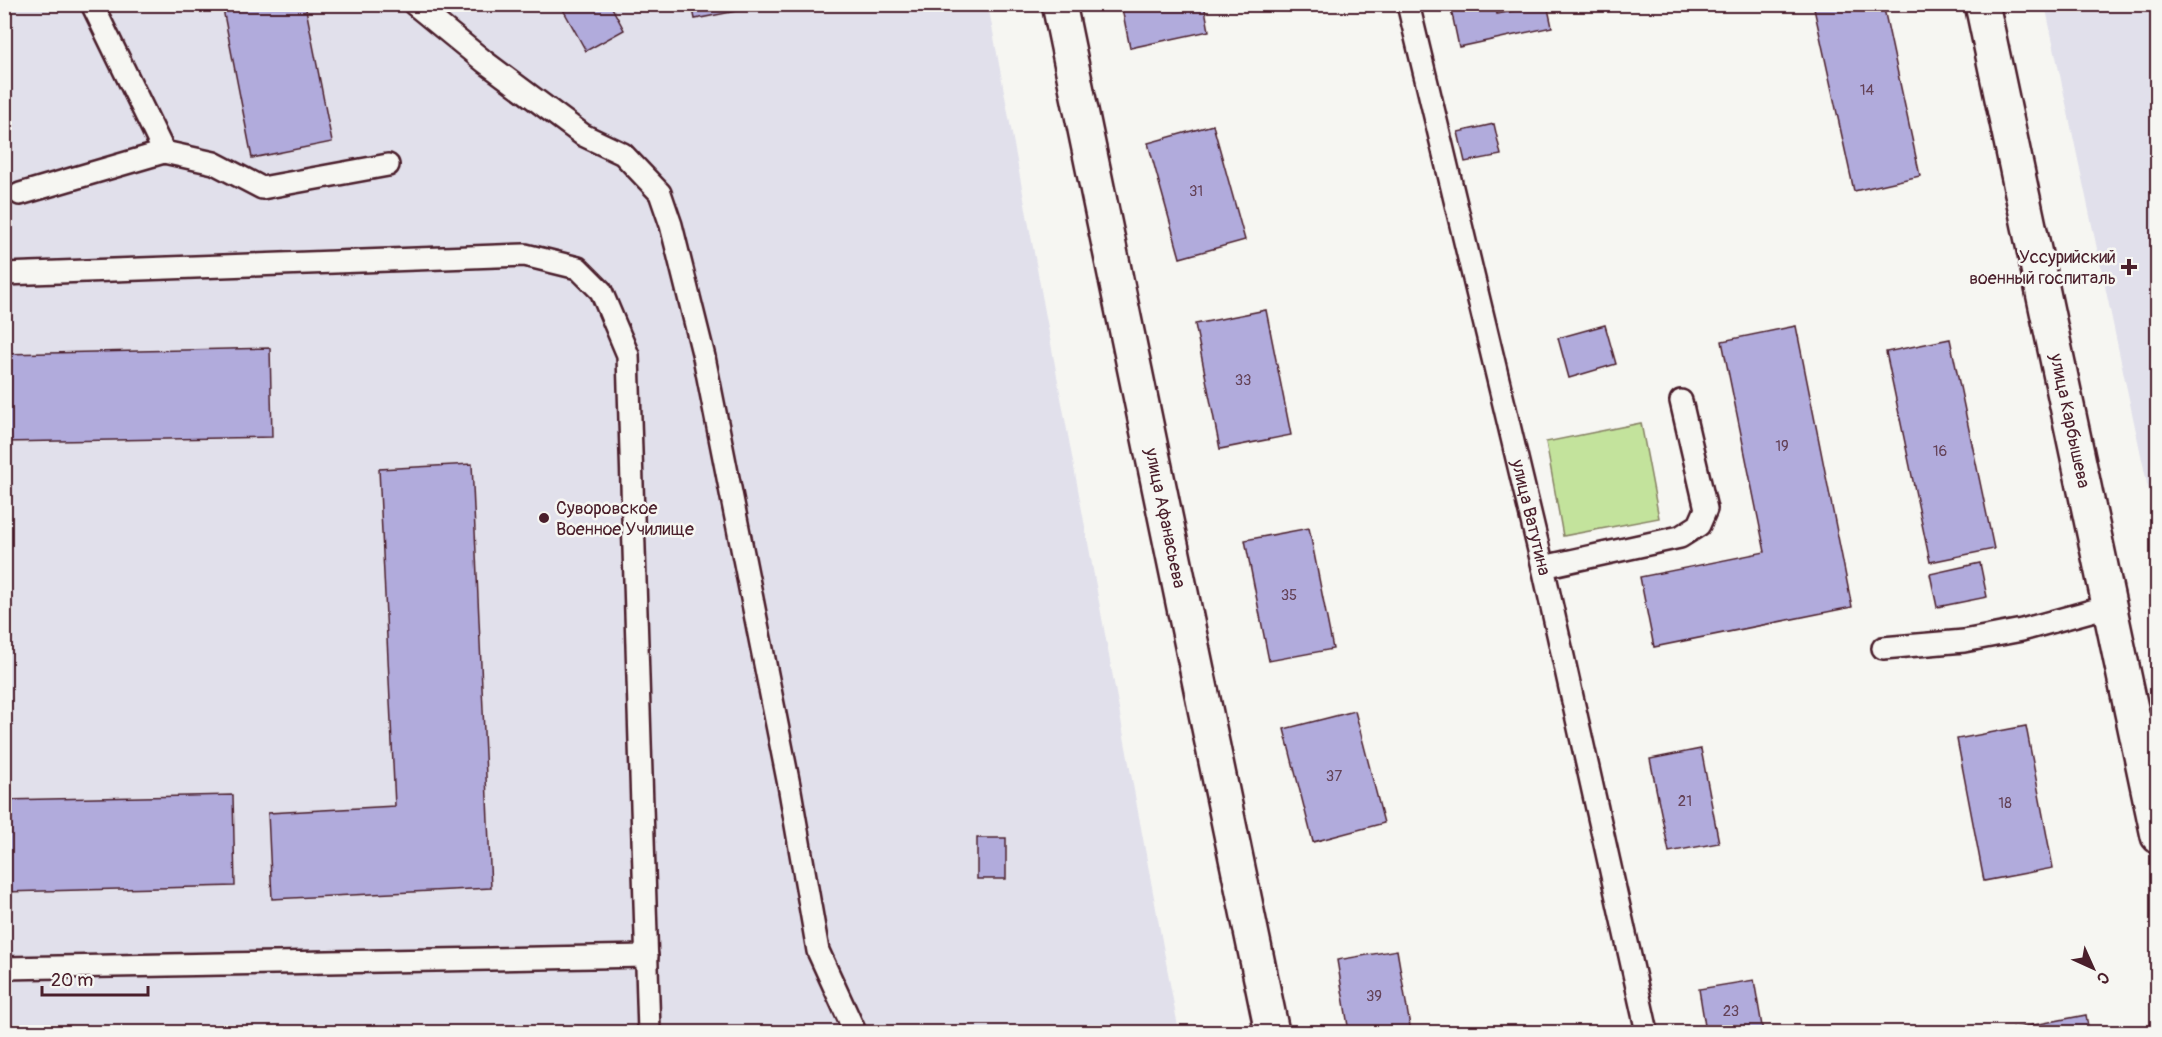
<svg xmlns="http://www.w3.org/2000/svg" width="2162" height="1037" font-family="Pangolin,sans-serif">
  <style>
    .built { fill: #e1e0eb }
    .green { fill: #c3e39c; stroke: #868164; stroke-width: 1.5 }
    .building { fill: #b1abdc; stroke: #4a1f2b; stroke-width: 1.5 }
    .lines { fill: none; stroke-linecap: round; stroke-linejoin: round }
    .service-casing { stroke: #4a1f2b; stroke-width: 26 }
    .minor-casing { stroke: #4a1f2b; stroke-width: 38 }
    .tertiary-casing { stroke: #4a1f2b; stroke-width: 38 }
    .service { stroke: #f6f6f2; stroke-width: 21 }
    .minor { stroke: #f6f6f2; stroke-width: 33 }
    .tertiary { stroke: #f6f6f2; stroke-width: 33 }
    .poi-dot { fill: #4a1f2b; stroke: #f6f6f2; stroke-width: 2 }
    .labels { text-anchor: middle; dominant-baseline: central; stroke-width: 5; stroke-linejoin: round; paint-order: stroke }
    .number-label { font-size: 15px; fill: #644257 }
    .poi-label { font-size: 18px; fill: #4a1f2b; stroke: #f6f6f2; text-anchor: end }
    .street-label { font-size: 18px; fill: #4a1f2b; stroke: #f6f6f2 }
  </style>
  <rect width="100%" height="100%" fill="#f6f6f2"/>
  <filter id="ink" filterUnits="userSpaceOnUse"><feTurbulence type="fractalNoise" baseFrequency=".0167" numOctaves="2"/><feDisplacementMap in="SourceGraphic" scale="12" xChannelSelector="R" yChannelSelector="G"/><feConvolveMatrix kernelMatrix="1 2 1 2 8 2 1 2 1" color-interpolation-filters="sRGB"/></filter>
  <g filter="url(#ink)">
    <path class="built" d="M5 5H988L1179 1032H5Z
      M2045 5H2157V530Z"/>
    <path class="green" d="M1641 423 1659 518 1563 536 1546 442Z"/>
    <path class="building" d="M222 4H305L332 142 252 158Z
      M560 4H610L624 30 586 51Z
      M692 4H741L742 10 695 19Z
      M1121 4H1204L1209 31 1130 48Z
      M1450 4H1495L1497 14 1547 4 1552 27 1459 47Z
      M1813 4H1883L1920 176 1854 191Z
      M1494 124 1501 155 1465 162 1458 132Z
      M1213 125 1245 240 1180 258 1148 143Z
      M1266 310 1291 435 1220 449 1195 324Z
      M1605 325 1616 364 1569 378 1558 338Z
      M1796 326 1852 607 1654 647 1640 577 1765 552 1722 341Z
      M1950 339 1994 549 1930 562 1886 352Z
      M270 348 272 437 4 442V354Z
      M472 464 491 888 272 899 268 813 395 806 379 469Z
      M1309 528 1333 649 1269 661 1245 540Z
      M1980 563 1987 597 1937 607 1930 574Z
      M1355 711 1384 823 1313 842 1284 729Z
      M2026 726 2053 868 1984 881 1957 739Z
      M1701 749 1719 843 1669 852 1650 759Z
      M233 795 235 886 4 892V800Z
      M977 838H1006V879H977Z
      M1397 950 1411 1032H1349L1337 960Z
      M1754 980 1763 1032H1706L1699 989Z
      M2086 1015 2089 1032H2014L2013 1029Z"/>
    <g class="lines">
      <g class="service-casing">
        <g id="service">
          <path d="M414 4 485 62 583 135 623 154 660 193 671 225 704 357 789 785 818 951 855 1032"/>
          <path id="s1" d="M1408 4 1543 567 1647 1032"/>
          <path d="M164 152 214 163 262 188 388 165"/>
          <path d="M20 194 164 152 92 4"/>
          <path d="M4 274 525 255 578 268 601 291 628 355 649 1032"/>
          <path d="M1543 567 1680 537 1699 525 1706 509 1681 401"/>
          <path d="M1883 648 1964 641 2022 630 2109 606"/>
          <path d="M4 968 647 956"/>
        </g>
      </g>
      <g class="minor-casing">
        <g id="minor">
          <path id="s2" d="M1059 4 1272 1032"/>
        </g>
      </g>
      <g class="tertiary-casing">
        <g id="tertiary">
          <path id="s3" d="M1982 4 2158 836"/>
        </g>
      </g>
      <use href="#service" class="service"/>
      <use href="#minor" class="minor"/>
      <use href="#tertiary" class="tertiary"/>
    </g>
  </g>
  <g class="poi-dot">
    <path d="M2126 258h6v6h6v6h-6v6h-6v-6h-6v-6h6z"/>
    <circle cx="544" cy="518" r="6"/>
  </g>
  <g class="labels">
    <g class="number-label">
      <text x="1867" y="90">14</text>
      <text x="1196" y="191">31</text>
      <text x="1243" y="380">33</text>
      <text x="1782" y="446">19</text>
      <text x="1940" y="451">16</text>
      <text x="1289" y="595">35</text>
      <text x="1334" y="776">37</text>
      <text x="1685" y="801">21</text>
      <text x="2005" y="803">18</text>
      <text x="1374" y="996">39</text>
      <text x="1731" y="1011">23</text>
    </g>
    <g class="poi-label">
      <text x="2116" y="257">Уссурийский<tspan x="2116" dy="21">военный госпиталь</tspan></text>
      <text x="556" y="508" text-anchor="start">Суворовское<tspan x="556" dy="21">Военное Училище</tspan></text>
    </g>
    <g class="street-label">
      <text stroke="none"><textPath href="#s3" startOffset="426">улица Карбышева</textPath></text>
      <text stroke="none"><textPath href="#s1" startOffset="528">улица Ватутина</textPath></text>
      <text stroke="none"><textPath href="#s2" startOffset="525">улица Афанасьева</textPath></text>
    </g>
  </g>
  <rect width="2162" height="1037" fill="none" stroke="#f6f6f2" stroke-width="24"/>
  <rect x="12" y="12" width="2138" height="1013" fill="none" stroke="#4a1f2b" stroke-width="2" filter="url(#ink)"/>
  <g transform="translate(2093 968) rotate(135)" stroke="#f6f6f2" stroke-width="4.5" paint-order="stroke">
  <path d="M0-4.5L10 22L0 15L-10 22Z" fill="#4a1f2b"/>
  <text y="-9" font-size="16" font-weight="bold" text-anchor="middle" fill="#4a1f2b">С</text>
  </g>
  <path d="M42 986v9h106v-9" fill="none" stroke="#4a1f2b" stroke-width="3"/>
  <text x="51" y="986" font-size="18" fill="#4a1f2b" stroke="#f6f6f2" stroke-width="4.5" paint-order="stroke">20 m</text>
</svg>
